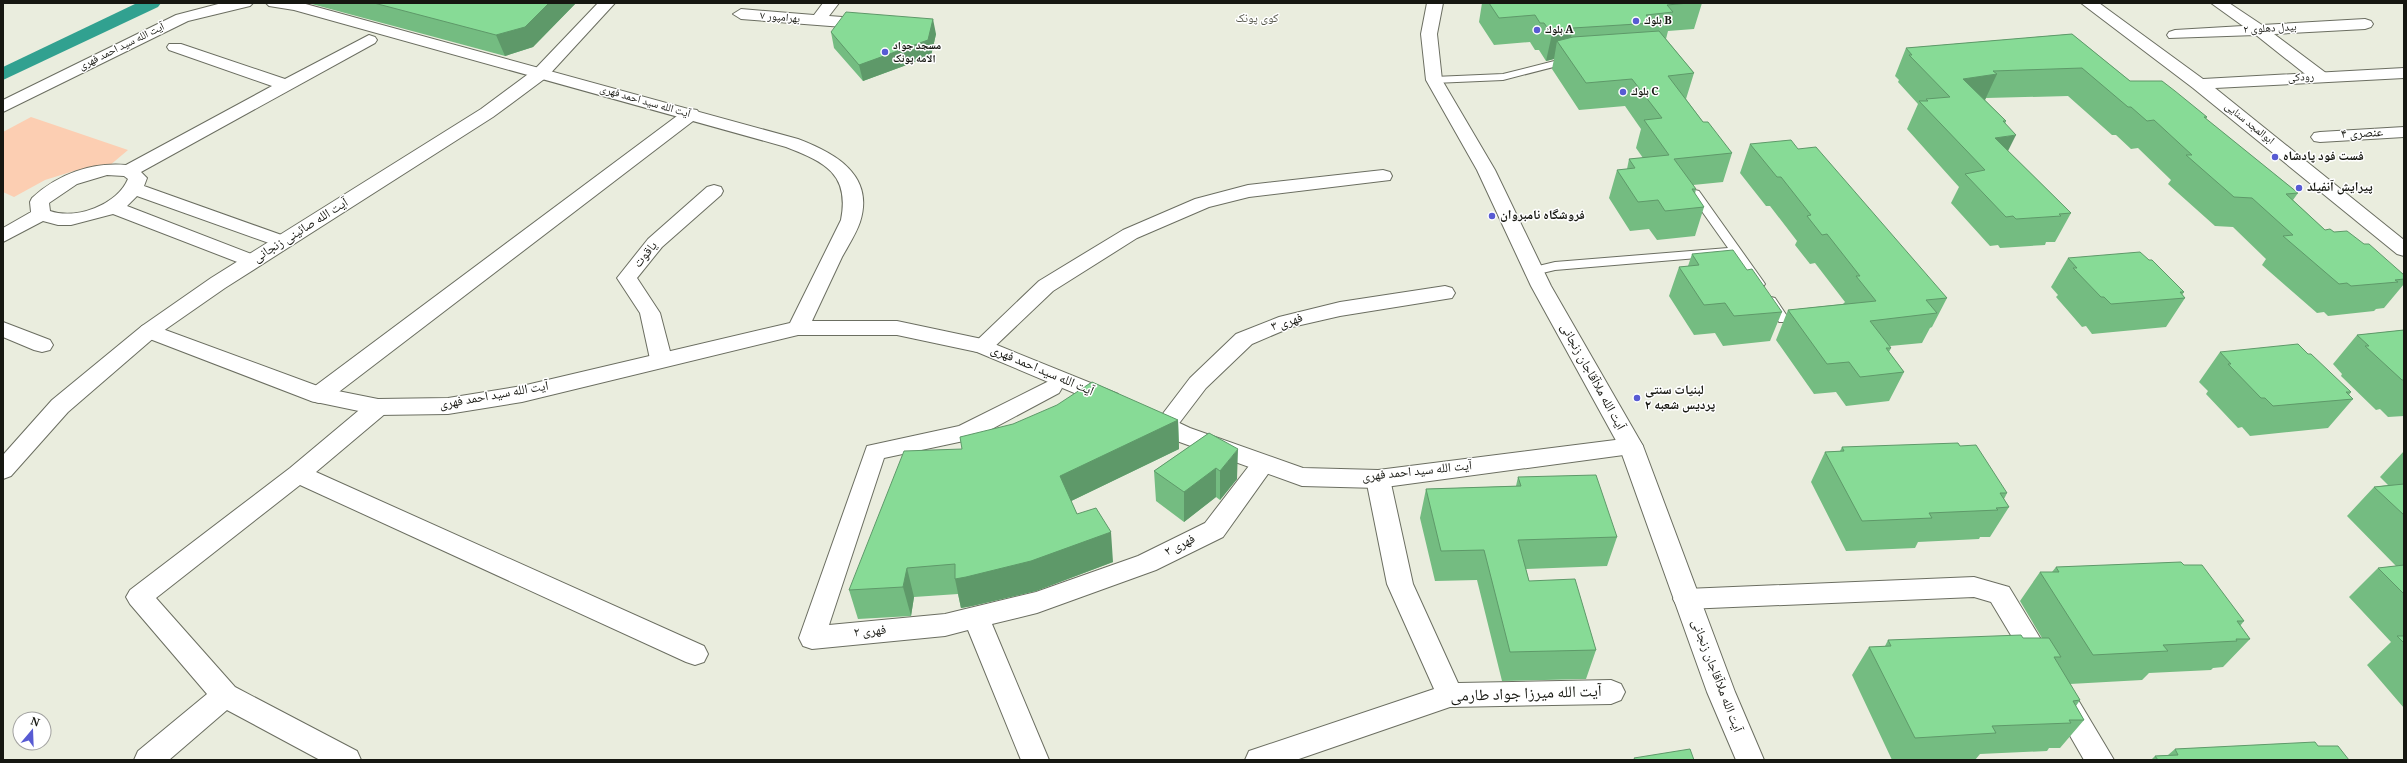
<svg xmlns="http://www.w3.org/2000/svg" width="2407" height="763" font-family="Georgia,'Noto Naskh Arabic',serif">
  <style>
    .green { fill: #fcceb2 }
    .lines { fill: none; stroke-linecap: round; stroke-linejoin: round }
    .canal { fill: #31a190; fill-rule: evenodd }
    .service-casing { stroke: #6b6e61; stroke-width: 2 }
    .minor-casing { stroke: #6b6e61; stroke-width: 2 }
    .tertiary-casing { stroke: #6b6e61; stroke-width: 2 }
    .secondary-casing { stroke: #6b6e61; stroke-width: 2 }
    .service { fill: #fff; fill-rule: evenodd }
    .minor { fill: #fff; fill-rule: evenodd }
    .tertiary { fill: #fff; fill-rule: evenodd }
    .secondary { fill: #fff; fill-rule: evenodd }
    .wall { fill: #74bc81 }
    .shaded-wall { fill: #5e9969 }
    .building { fill: #87db96; stroke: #5e9969 }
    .poi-dot { fill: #585bd3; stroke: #fff; stroke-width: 1.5 }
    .labels { text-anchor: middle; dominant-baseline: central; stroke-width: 3; stroke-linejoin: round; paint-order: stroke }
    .far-street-label { font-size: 11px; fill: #161711; stroke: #fff }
    .far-poi-label { font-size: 11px; font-weight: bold; fill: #161711; stroke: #fff; text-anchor: start }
    .far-neighbourhood-label { font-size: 12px; fill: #535549; stroke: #fff }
    .street-label { font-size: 13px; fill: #161711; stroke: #fff }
    .poi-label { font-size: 13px; font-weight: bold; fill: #161711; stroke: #fff; text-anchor: start }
    .near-street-label { font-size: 16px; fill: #161711; stroke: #fff }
  </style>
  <rect width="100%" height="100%" fill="#eaedde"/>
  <path class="green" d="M31 117 128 150 109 166 77 170 45 180 14 197 3 192V132Z"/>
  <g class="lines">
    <path class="canal" d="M137 3H161L158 7 3 80V67Z"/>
    <g class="service-casing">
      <path id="service" d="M1570 57 1575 60 1573 62 1503 80 1434 83 1429 80 1434 77 1503 74Z
        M1695 190 1699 191 1763 281 1765 284 1763 287H1755L1733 255 1555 270 1534 275 1528 271 1530 268 1555 262 1728 248 1689 193Z
        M1771 297 1775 298 1789 319 1787 322H1779L1765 301 1767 298Z"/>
    </g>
    <g class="minor-casing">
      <path id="minor" d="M823 3H839L829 16 869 19 875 21 877 24 875 27 869 29 741 19 733 14 741 9 814 15Z
        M2211 3H2229L2262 25 2365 19 2371 21 2373 24 2371 27 2365 29 2274 34 2326 73 2328 77 2326 81H2314L2256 35 2169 38 2167 35 2169 32 2175 30 2243 26Z
        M369 35 375 37 377 40 375 43 141 172 147 178 144 186 290 238 293 242 290 246 283 248 137 196 127 206 259 257 262 261 259 265 252 267 245 265 113 214 71 225H58L43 221 3 242V228L31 212 30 202 32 198C58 174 91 162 126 165L272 86 169 50 167 47 169 44H181L285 79ZM107 175 124 176 128 179C117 205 76 220 50 211L49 203 77 184Z
        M691 109 697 110 700 114 697 118 327 401 319 403 311 401 308 395 311 389 685 110Z
        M2404 127V137L2320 142 2314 141 2311 137 2314 133 2320 132Z
        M1383 170 1390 172 1392 176 1390 180 1249 197 1209 207 1137 238 1053 291 990 351 982 353 974 351 971 346 1039 281 1123 230 1195 199 1248 185Z
        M714 185 721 187 723 191 721 195 662 247 637 278 660 313 672 359 669 364 661 366 653 364 650 359 640 313 617 278 648 239 707 187Z
        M1445 286 1452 288 1455 293 1452 298 1340 316 1292 327 1252 344 1206 388 1174 430 1166 432 1158 430 1155 424 1190 378 1236 334 1279 317 1340 302Z
        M3 322 50 340 53 345 50 350 42 352 34 350 3 337Z
        M1051 380 1059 383 1062 388 1059 393 973 439 884 458 829 625 945 614 1036 592 1138 556 1205 523 1255 458 1263 455 1271 458 1275 464 1223 537 1156 570 1037 613 992 624 1049 760H1021L968 630 945 636 812 649 803 646 799 638 867 446 959 426Z
        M378 399 386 401 389 407 386 413 316 472 704 646 708 654 704 662 695 665 686 662 300 485 156 598 235 687 357 751 361 760H320L227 710 169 760H134L138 751 207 694 130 604 126 597 130 590 290 468 370 401Z
        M1378 470 1386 473 1390 479 1413 584 1458 683 1611 680 1621 684 1625 692 1621 700 1611 704 1450 707 1296 760H1245L1249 751 1434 689 1387 584 1366 479 1370 473Z
        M1974 577 2009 587 2051 656 2055 664 2051 672 2042 675 2033 672 1991 602 1974 597 1686 609 1677 606 1673 599 1677 592 1686 589Z
        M2064 689 2074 693 2114 760H2084L2050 701 2054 693Z"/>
    </g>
    <g class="tertiary-casing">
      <path id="tertiary" d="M222 3H253L250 6 188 21 3 112V100L176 15Z
        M266 3H302L798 139C835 153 875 175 860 222 856 234 848 246 842 257 832 278 822 300 812 321H897L982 339 1118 394 1121 400 1118 406 1110 408 977 352 897 335H798L522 402 448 414 378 415 311 401 142 336 138 331 142 326 149 324 323 388 378 399 448 398 522 386 790 323 841 220C850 174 825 162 786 147L294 10 269 6Z
        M1152 410 1190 428 1303 468 1378 470 1631 438 1639 440 1643 446 1639 452 1631 454 1378 488 1302 486 1174 440 1144 424 1141 418 1144 412Z"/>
    </g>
    <g class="secondary-casing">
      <path id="secondary" d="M598 3H615L547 77 493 117 225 288 156 336 68 412 11 476 3 479V455L52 400 142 326 211 278 481 109 535 69Z
        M1427 3H1443L1437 34 1442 80 1495 170 1551 286 1643 446 1735 692 1764 760H1736L1707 692 1619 446 1531 286 1477 170 1426 80 1421 34Z
        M2081 3H2099L2203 79 2404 68V78L2215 88 2404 240V256L2397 254 2193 88Z"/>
    </g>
    <use href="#service" class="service"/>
    <use href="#minor" class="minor"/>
    <use href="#tertiary" class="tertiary"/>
    <use href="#secondary" class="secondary"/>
  </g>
  <path class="wall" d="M308 3H576L533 47 505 56Z
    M1482 3H1702L1694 29 1668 31 1666 39 1694 73 1686 99 1703 122 1732 153 1723 182 1693 185 1696 189 1695 194 1704 207 1695 236 1657 240 1649 229 1630 231 1609 198 1617 170 1627 169 1629 159 1643 158 1636 148 1641 129 1625 106 1579 110 1552 69 1554 59 1546 61 1539 50H1535L1530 42 1494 45 1479 22Z
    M831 32 936 34 931 56 863 81 834 48Z
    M2072 34 2130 81 2207 117 2206 119 2298 193 2293 200 2325 230 2334 232 2404 275V284L2384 308 2376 309 2374 311 2328 316 2324 312 2317 313 2262 265 2266 259 2233 227 2215 226 2168 184 2171 180 2138 148 2131 149 2116 135H2112L2068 96 1986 98 1985 100 2006 121 2005 124 2008 151 2071 213 2055 242H2046L2045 245 2000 248 1998 245 1990 246 1951 203 1959 187 1907 129 1918 104 1898 82 1899 80 1895 76 1906 48Z
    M1750 144 1798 149 1947 298 1932 327 1930 328 1922 343 1890 346 1891 348 1889 352 1904 372 1889 401 1846 406 1836 392 1814 394 1776 340 1788 310 1843 304 1845 302 1815 263 1810 264 1795 245 1797 241 1770 206H1766L1740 173Z
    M1692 254 1747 270 1782 312 1770 341 1723 346 1715 333 1694 335 1669 296 1679 267 1688 266Z
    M2068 258 2184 292 2182 295 2185 298 2166 327 2092 334 2086 326 2082 327 2056 297 2058 295 2051 287Z
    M2404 330V416L2388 417 2380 409 2376 410 2341 376 2342 374 2333 364 2357 335Z
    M2220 352 2308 354 2351 392 2349 395 2353 399 2328 428 2250 436 2242 427 2238 428 2206 394 2208 391 2199 382Z
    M1178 420 1179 449 1071 501 1077 514 1113 562 1036 591 972 606 961 608 958 594 914 597 911 616 858 619 849 590 962 449Z
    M1209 433 1237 479 1220 500 1216 497 1184 522 1156 501 1154 471Z
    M1960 446 2007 493 2004 499 2009 507 1990 537H1980L1979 539 1918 542 1915 548 1846 551 1811 482 1825 452 1840 451 1842 447Z
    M2404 451V708L2367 665 2391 642 2349 597 2378 568 2396 566 2347 516 2374 487 2388 485 2380 477Z
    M1518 477 1617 537 1607 566 1526 569 1529 581 1596 650 1586 679 1502 681 1477 580 1435 581 1420 518 1426 489 1516 486Z
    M2184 565 2244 621 2240 626 2250 639 2223 667 2213 668 2211 670 2149 673 2142 680 2070 684 2080 700 2076 706 2084 720 2060 748H2049L2047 751 1980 754 1975 760H1892L1852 675 1869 647 1885 646 1888 640 2042 638 2020 601 2040 572H2052L2056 567Z
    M2318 746 2349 760H2151L2155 756 2168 755 2175 749Z"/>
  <path class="shaded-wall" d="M549 3H576L533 47 505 56 496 35Z
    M933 19 936 34 931 56 863 81 859 65Z
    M1573 28 1567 55 1557 41 1554 59 1546 61 1552 34Z
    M1997 74 1984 102 1963 79Z
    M2016 135 2002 163 1995 138Z
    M1178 420 1179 449 1063 505 1060 476Z
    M1238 449 1237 479 1220 500V471Z
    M1216 468V497L1184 522V492Z
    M1111 532 1113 562 1036 591 972 606 961 608 955 579Z
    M907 568 914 597 911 616 903 587Z"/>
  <path class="building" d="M374 3H549L525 27 496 35Z
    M1489 3H1689L1667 5 1673 12 1646 15 1653 23 1573 28 1552 34 1544 23H1540L1535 15 1499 18Z
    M846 12 933 19 928 40 859 65 831 32Z
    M1659 31 1694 73 1668 76 1703 122H1708L1732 153 1674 159 1696 189H1692L1704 207 1665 211 1658 200 1638 202 1617 170 1635 168 1629 159 1669 155 1644 120 1662 118 1632 79 1586 83 1557 41 1573 37Z
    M2072 34 2130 81H2162L2175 91 2207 117H2204L2298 193 2286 194 2325 230 2330 229 2334 232 2347 231 2364 244H2369L2404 275V279L2395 280 2398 282 2351 286 2347 283 2339 284 2283 236 2293 235 2252 198 2234 197 2186 155H2192L2154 120 2147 121 2131 107H2128L2082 68 1993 71 1997 74 1963 79 2006 121H2003L2016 135 1995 138 2071 213 2059 214 2061 216 2016 219 2013 216 2006 217 1965 174 1985 170 1919 101H1928L1926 99 1950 97 1909 55H1912L1906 48Z
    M1791 140 1798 149 1816 147 1947 298 1926 300 1937 313 1870 321 1891 348H1886L1904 372 1860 377 1849 362 1827 364 1788 310 1876 301 1856 276H1860L1827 234 1822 235 1807 216 1811 215 1781 177H1777L1750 144Z
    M1733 250 1747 270 1752 269 1782 312 1734 316 1725 303 1704 305 1679 267 1699 265 1692 254Z
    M2140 252 2149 260H2152L2184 292H2180L2185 298 2111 304 2104 297H2101L2073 268H2077L2068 258Z
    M2404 330V380H2402L2365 346H2369L2357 335Z
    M2298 344 2308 354H2311L2351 392H2346L2353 399 2273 406 2265 398H2261L2228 364H2231L2220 352Z
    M1092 382 1178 420 1060 476 1077 514 1096 508 1111 532 1031 561 966 577 955 579V564L907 568 903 587 849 590 904 451 962 449 960 437 1013 424 1057 405Z
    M1209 433 1238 449 1220 471 1216 468 1184 492 1154 471Z
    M1958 443 1960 446 1976 445 2007 493H2000L2009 507 1996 508 1998 510 1929 513 1932 518 1862 521 1825 452 1844 451 1842 447Z
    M1596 475 1617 537 1518 540 1529 581 1575 579 1596 650 1510 652 1484 550 1441 551 1426 489 1521 486 1518 477Z
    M2404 484V515L2374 487Z
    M2181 562 2184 565H2202L2244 621H2237L2250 639H2236L2237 641 2163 645 2168 651 2093 655 2040 572H2059L2056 567Z
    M2404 565V594L2378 568Z
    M2021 635 2023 638H2049L2061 657H2054L2080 700 2073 701 2084 720H2069L2071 723 1992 726 1996 733 1915 738 1869 647 1891 646 1888 640Z
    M2397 636H2404V643Z
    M2315 742 2318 746H2338L2349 760H2158L2155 756 2178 755 2175 749Z
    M1690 749 1694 760H1635L1634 758Z"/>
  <g class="poi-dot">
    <circle cx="1636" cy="21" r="4"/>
    <circle cx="1537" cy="30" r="4"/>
    <circle cx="885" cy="52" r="4"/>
    <circle cx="1623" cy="92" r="4"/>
    <circle cx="2275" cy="157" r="4"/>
    <circle cx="2299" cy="188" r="4"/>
    <circle cx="1492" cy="216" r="4"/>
    <circle cx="1637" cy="398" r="4"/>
  </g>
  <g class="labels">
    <g class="far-street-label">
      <text transform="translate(780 18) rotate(5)">بهرامپور ۷</text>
      <text transform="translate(2270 29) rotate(-3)">بیدل دهلوی ۲</text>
      <text transform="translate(122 47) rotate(-26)">آیت الله سید احمد فهری</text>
      <text transform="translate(2301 78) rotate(-3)">رودکی</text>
      <text transform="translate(645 102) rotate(16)">آیت الله سید احمد فهری</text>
      <text transform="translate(2249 124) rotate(39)">ابوالمجد سنایی</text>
    </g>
    <g class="far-poi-label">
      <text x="1644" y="21">بلوك B</text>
      <text x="1545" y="30">بلوك A</text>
      <text x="893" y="46">مسجد جواد<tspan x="893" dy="13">الامه پونک</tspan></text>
      <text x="1631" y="92">بلوك C</text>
    </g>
    <g class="far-neighbourhood-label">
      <text x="1257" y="19">کوی پونک</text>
    </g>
    <g class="street-label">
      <text transform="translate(2362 134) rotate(-3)">عنصری ۴</text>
      <text transform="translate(301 231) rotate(-32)">آیت الله صائینی زنجانی</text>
      <text transform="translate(646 255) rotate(-50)">یاقوت</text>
      <text transform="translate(1287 323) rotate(-18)">فهری ۳</text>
      <text transform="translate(1042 371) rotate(23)">آیت الله سید احمد فهری</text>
      <text transform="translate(1592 377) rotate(61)">آیت الله ملاآقاجان زنجانی</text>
      <text transform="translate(494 396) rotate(-10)">آیت الله سید احمد فهری</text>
      <text transform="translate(1417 472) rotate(-6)">آیت الله سید احمد فهری</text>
      <text transform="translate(1180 546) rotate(-27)">فهری ۲</text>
      <text transform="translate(870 632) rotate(-5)">فهری ۲</text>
      <text transform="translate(1716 676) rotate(69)">آیت الله ملاآقاجان زنجانی</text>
    </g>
    <g class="poi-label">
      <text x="2283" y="157">فست فود پادشاه</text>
      <text x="2307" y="188">پیرایش آنفیلد</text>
      <text x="1500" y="216">فروشگاه نامبروان</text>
      <text x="1645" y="391">لبنیات سنتی<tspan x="1645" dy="15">پردیس شعبه ۲</tspan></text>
    </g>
    <g class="near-street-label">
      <text transform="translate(1526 695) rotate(-2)">آیت الله میرزا جواد طارمی</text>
    </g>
  </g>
  <rect width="2407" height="763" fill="none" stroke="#161711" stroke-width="8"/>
  <g transform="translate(32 731) rotate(19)"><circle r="19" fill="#ffffff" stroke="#a2a2a0"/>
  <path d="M0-3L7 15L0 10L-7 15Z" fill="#585bd3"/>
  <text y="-6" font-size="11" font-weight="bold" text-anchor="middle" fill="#161711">N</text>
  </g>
</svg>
